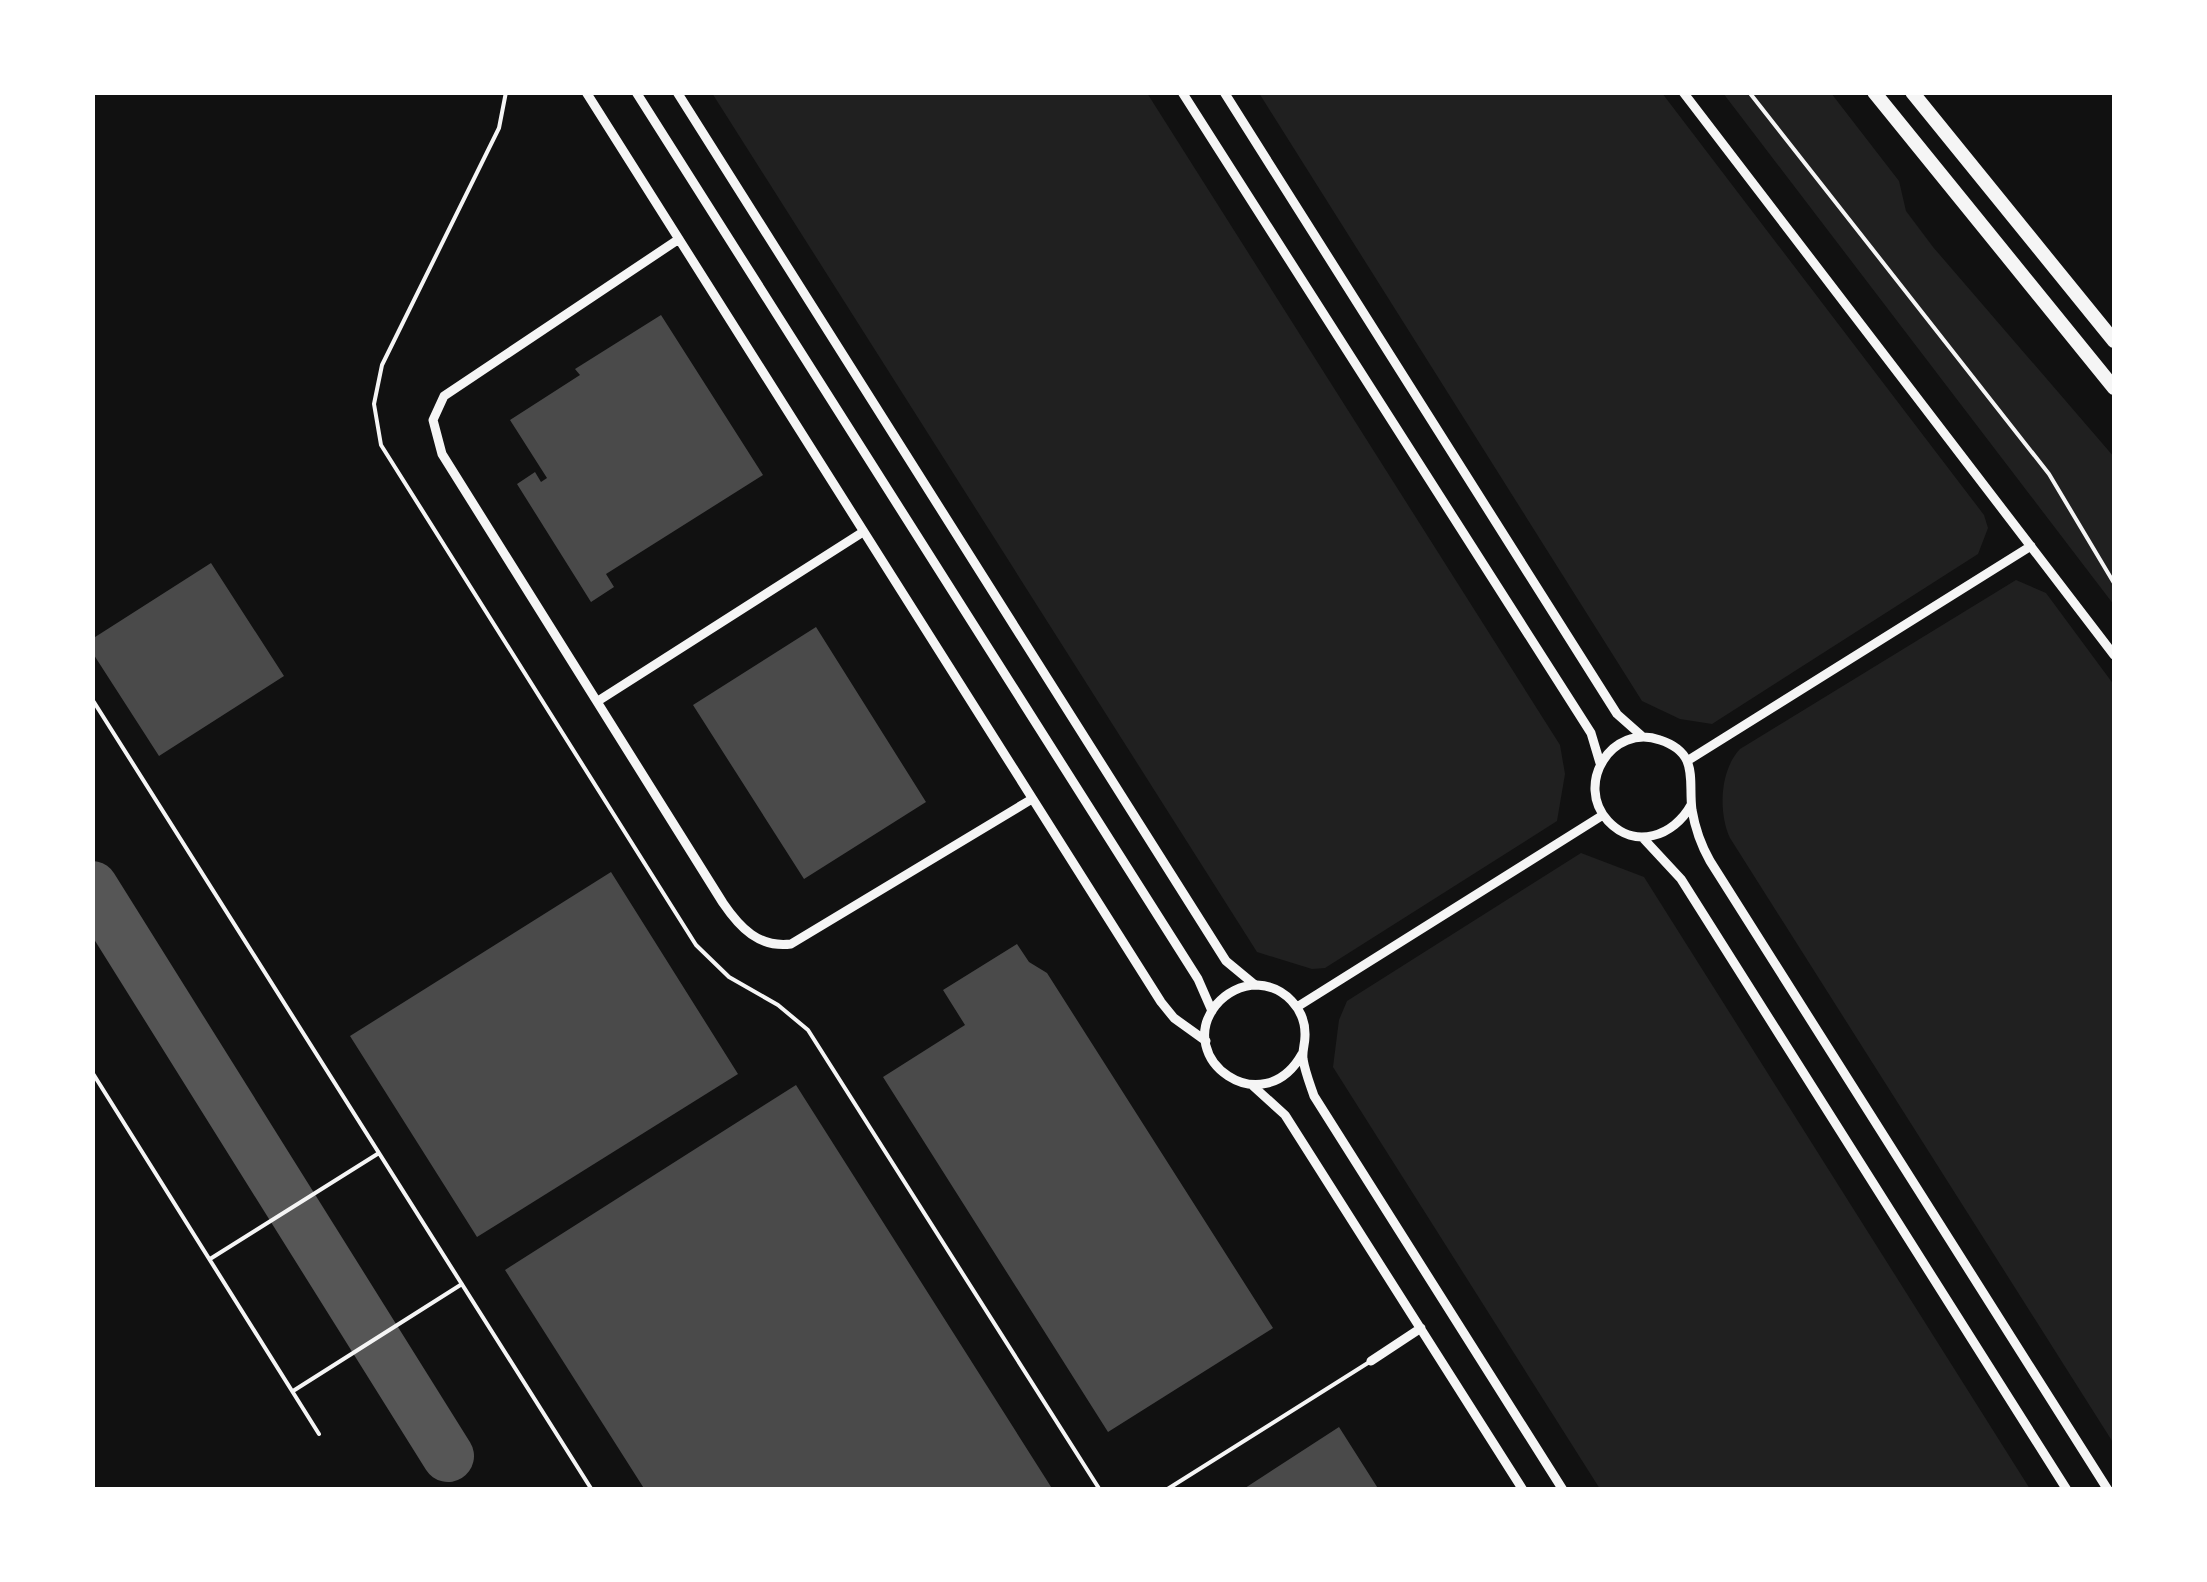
<svg xmlns="http://www.w3.org/2000/svg" width="2207" height="1582" font-family="'Golos Text',sans-serif">
  <style>
    .green { fill: #202020 }
    .lines { fill: none; stroke-linecap: round; stroke-linejoin: round }
    .taxiway { stroke: #565656; stroke-width: 52 }
    .building { fill: #4a4a4a }
    .path { stroke: #f5f5f5; stroke-width: 4 }
    .service { stroke: #f5f5f5; stroke-width: 4 }
    .minor { stroke: #f5f5f5; stroke-width: 9 }
    .primary { stroke: #f5f5f5; stroke-width: 14 }
  </style>
  <rect width="100%" height="100%" fill="#111"/>
  <path class="green" d="M712 93H1147L1560 745 1565 774 1557 821 1325 968 1312 969 1257 952Z
    M1259 93H1662L1984 515 1988 528 1978 554 1712 724 1680 719 1642 701Z
    M1723 93H1831L1899 181 1906 211 1933 247 2114 457V605Z
    M2016 580 2046 593 2114 685V1444L1730 838C1718 812 1720 770 1740 749Z
    M1581 853 1644 877 2030 1489H1600L1333 1067 1339 1020 1347 1001Z"/>
  <g class="lines">
    <path class="taxiway" d="M92 887 448 1456"/>
  </g>
  <path class="building" d="M661 315 763 475 606 574 614 587 591 602 517 484 535 472 541 482 547 478 510 420 580 375 575 369Z
    M211 563 284 676 159 756 92 652V639Z
    M816 627 926 802 804 879 693 705Z
    M611 872 738 1074 477 1237 350 1036Z
    M1017 944 1029 962 1047 973 1273 1328 1108 1432 883 1077 965 1025 943 990Z
    M796 1085 1053 1490H645L505 1270Z
    M1339 1427 1379 1490H1242Z"/>
  <g class="lines">
    <path class="path" d="M1749 92 2049 474 2114 583"/>
    <path class="service" d="M506 92 499 128 382 365 374 404 381 445 696 945 729 977 778 1005 808 1030 1100 1490
      M92 699 592 1490
      M92 1072 319 1434
      M210 1259 379 1153
      M293 1391 462 1284
      M1166 1490 1371 1361"/>
    <path class="minor" d="M586 92 1161 1002 1174 1018 1206 1041
      M636 92 1198 979 1212 1011
      M677 92 1226 961 1255 985
      M1182 92 1591 733 1600 763
      M1224 92 1617 714 1643 737
      M1683 92 2114 655
      M679 239 444 396 433 420 442 454 723 903C740 928 759 948 791 944L1032 799
      M598 701 863 532
      M1687 761 2031 546
      M1691 805C1674 836 1635 850 1608 821 1574 784 1612 723 1660 740 1700 753 1688 781 1692 810 1695 828 1701 845 1710 861L2108 1490
      M1642 837 1681 879 2067 1490
      M1297 1007 1603 815
      M1302 1054C1263 1124 1173 1059 1216 1005 1226 993 1241 985 1257 985 1284 986 1306 1009 1305 1036 1305 1044 1302 1051 1303 1059 1305 1072 1310 1084 1314 1096L1563 1490
      M1253 1086 1285 1115 1523 1490
      M1371 1361 1421 1328"/>
    <path class="primary" d="M1874 92 2114 388
      M1912 92 2114 341"/>
  </g>
  <rect width="2207" height="1582" fill="none" stroke="#ffffff" stroke-width="190"/>
</svg>
